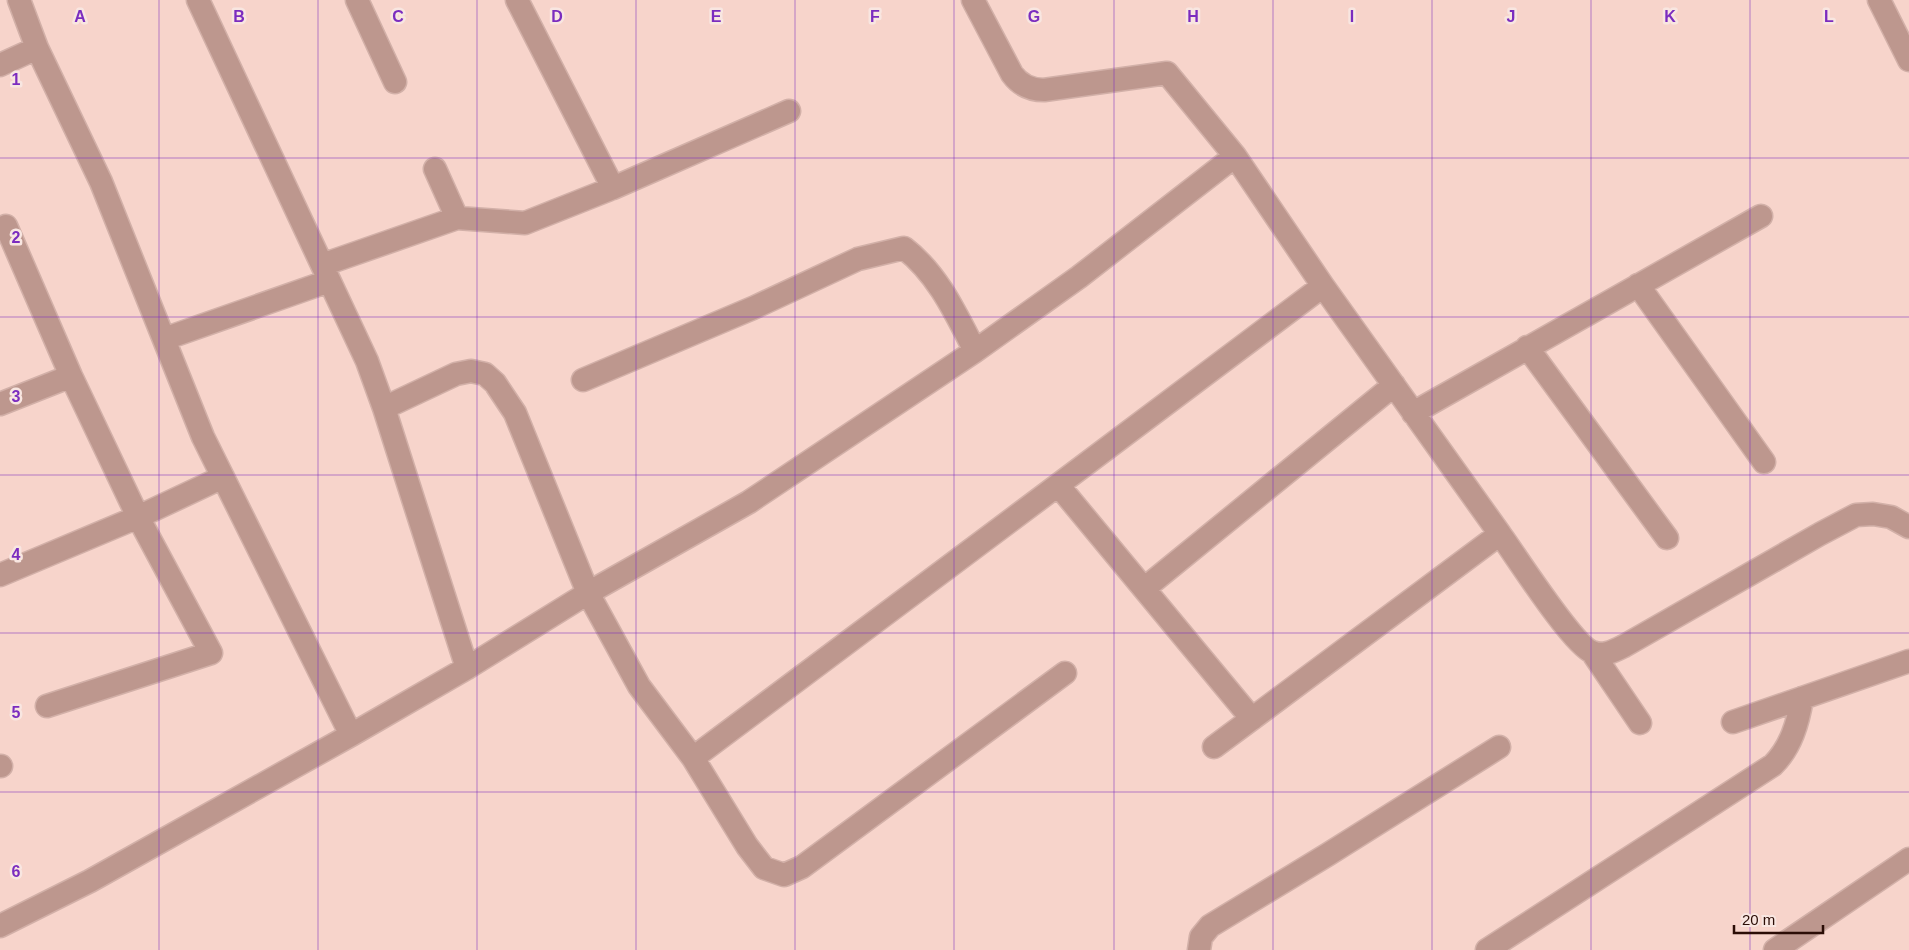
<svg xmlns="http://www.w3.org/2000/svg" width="1909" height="950" font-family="Helvetica,sans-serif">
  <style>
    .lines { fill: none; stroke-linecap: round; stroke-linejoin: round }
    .minor-casing { stroke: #d2b0a8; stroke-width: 25 }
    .minor { stroke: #bd978e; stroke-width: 22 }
    .grid { fill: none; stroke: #7b2cbf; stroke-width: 1; stroke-opacity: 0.55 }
    .grid-label { font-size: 16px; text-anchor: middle; font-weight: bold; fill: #7b2cbf; stroke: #f8e6e1; stroke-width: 5; stroke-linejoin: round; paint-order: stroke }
  </style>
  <rect width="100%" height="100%" fill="#f7d4cb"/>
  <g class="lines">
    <g class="minor-casing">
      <path id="minor" d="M19 0 37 48 101 182 203 437 351 735
        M198 0 367 361 384 408 467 668
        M357 0 395 82
        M517 0 613 188
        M973 0 1012 74C1020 85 1030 90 1044 90L1167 73 1235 156
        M1879 0 1909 60
        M0 65 37 48
        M435 169 457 218
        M0 229 6 226 71 376 138 517 211 653 47 706
        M322 265 457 218 525 223 613 188 789 111
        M1638 285 1764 462
        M164 339 329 281
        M1527 347 1667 538
        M583 380 753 308 858 259 904 248C938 274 956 314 975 351
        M0 404 71 376
        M384 408 456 374 471 371 485 374 495 383 515 413 588 593 639 686 693 758 1058 485 1252 719
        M1413 413 1761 216
        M1500 534C1516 556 1572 644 1592 652 1603 657 1614 651 1624 646L1820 534 1856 515 1873 514 1891 517 1909 527
        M0 575 138 517 223 477
        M1145 588 1394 385
        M1592 652 1640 723
        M1733 722 1909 661
        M1214 747 1500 534 1323 286
        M693 758 747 846 764 868 784 875 802 867 1065 673
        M0 766H1
        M0 926 90 881 351 735 467 668 588 593 749 502 975 351 1079 277 1235 156 1323 286 1058 485
        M1199 950 1201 937 1210 926 1327 855 1499 747
        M1487 950 1773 765C1791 747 1798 723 1802 698
        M1775 950 1909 859"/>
    </g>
    <use href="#minor" class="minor"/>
  </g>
  <path class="grid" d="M159 0V950M318 0V950M477 0V950M636 0V950M795 0V950M954 0V950M1114 0V950M1273 0V950M1432 0V950M1591 0V950M1750 0V950M0 158H1909M0 317H1909M0 475H1909M0 633H1909M0 792H1909"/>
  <g class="grid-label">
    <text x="80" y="22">A</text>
    <text x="239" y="22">B</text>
    <text x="398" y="22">C</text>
    <text x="557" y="22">D</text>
    <text x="716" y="22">E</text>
    <text x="875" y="22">F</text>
    <text x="1034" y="22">G</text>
    <text x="1193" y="22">H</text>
    <text x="1352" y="22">I</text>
    <text x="1511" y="22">J</text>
    <text x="1670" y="22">K</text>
    <text x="1829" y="22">L</text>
    <text x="16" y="85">1</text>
    <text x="16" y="243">2</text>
    <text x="16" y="402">3</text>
    <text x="16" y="560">4</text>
    <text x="16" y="718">5</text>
    <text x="16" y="877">6</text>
  </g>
  <path d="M1734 925v8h89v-8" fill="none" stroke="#2b0d06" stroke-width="2.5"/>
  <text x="1742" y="925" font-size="15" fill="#2b0d06" stroke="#f8e6e1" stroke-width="4" paint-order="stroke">20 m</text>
</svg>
